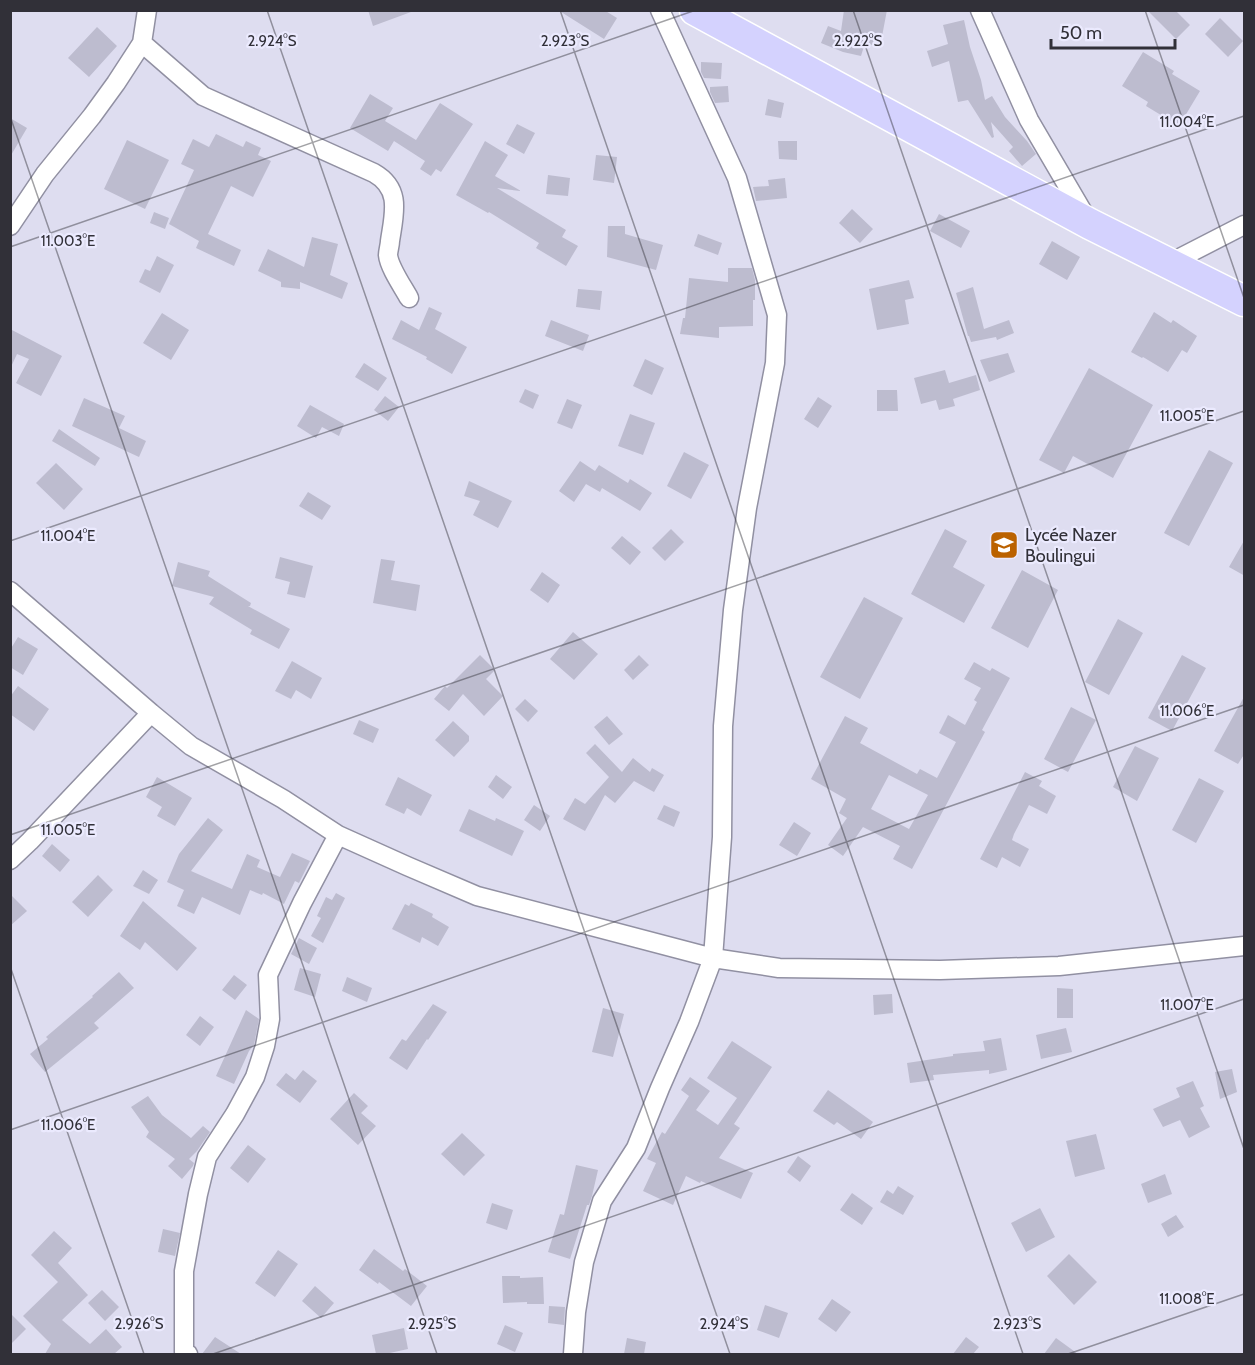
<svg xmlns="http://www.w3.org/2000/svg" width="1255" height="1365" font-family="Cabin,sans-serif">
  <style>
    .building { fill: #bdbccf; fill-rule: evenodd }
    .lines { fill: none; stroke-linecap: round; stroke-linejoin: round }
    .minor-casing { stroke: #9190a2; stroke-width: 21 }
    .trunk-casing { stroke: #fff; stroke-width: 33 }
    .minor { stroke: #fff; stroke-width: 18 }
    .trunk { stroke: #d4d2fe; stroke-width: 30 }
    .ticks { fill: none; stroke: #313038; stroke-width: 1.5; stroke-opacity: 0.45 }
    .labels { text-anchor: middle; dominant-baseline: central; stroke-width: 4.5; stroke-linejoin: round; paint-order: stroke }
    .poi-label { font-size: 18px; fill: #313038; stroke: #ebeafe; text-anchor: start }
    .ticks-label { font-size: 15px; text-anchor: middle; fill: #313038; stroke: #ebeafe; stroke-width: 4.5; stroke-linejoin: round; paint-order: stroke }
  </style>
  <rect width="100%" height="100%" fill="#deddf0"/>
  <path class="building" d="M368 10H411V12L373 26Z
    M558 10H604L617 18 604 39Z
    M844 10H887L880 47 865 43 861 56 843 52 821 43 828 26 841 31Z
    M1147 10H1175L1190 25 1176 39Z
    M1220 18 1243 41 1228 57 1205 34Z
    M964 20 970 47 981 80 985 100 992 96 1005 117 1027 141 1036 154 1022 166 1009 151 1013 147 991 122 994 137 992 138 968 100 958 102 949 61 932 67 927 51 948 44 943 25Z
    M97 27 117 46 89 77 68 58Z
    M1143 52 1174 71 1172 74 1200 91 1179 126 1146 106 1148 102 1122 86Z
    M701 62 722 63 721 79 704 78 701 72Z
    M728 86 729 102 715 103 710 92V87Z
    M370 94 393 108 385 121 416 140 440 103 473 124 441 172 436 169 431 176 420 169 425 161 394 141 388 151 350 128Z
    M768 99 784 103 781 118 765 115Z
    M10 118 27 128 10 157Z
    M517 124 535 133 524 154 506 144Z
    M216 134 243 147 246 141 261 148 258 155 271 161 253 197 231 186 208 234 241 250 234 266 196 248 199 241 169 224 194 170 181 164 193 139 209 147Z
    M127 140 169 160 145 209 104 189Z
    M485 141 508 155 495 176 521 191 497 188 566 230 562 237 578 246 566 266 536 248 539 243 489 212 488 213 456 195Z
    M778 141H797V160L779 159Z
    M596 155 617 157 614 183 593 180Z
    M548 175 570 178 568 196 546 194Z
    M785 178 787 198 756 201 753 187 769 186 768 180Z
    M852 209 873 229 860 243 839 223Z
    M154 212 169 218 165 229 150 223Z
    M939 214 970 231 961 248 930 231Z
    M608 226H625V234L663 245 656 270 607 257Z
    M698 234 722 243 718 255 694 246Z
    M312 237 338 244 330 275 348 283 342 299 300 282V289L281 287V282L258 271 268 249 304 267Z
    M1052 241 1080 257 1067 280 1039 264Z
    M157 256 174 265 160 293 139 282 145 269 150 271Z
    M728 268H752L755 280V300H753V326L719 327V338L680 334 683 318H685L689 278 728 282Z
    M909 280 914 298 905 300 909 324 877 330 869 289Z
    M973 287 984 329 1009 320 1014 333 997 340 996 337 971 342 969 336H968L956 293Z
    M578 289 602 291 600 310 576 307Z
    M429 307 442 313 435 329 467 347 452 374 426 359 427 357 392 339 401 320 419 330Z
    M1154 312 1171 323 1173 320 1197 336 1187 353 1182 350 1168 372 1143 357 1142 358 1131 352Z
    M162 313 189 330 171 360 143 343Z
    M551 320 589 335 583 351 545 336Z
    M10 329 62 356 41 396 16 383 29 359 17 354 10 369Z
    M1008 353 1015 372 989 382 980 360Z
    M645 359 664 368 652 395 633 386Z
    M364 363 387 378 378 391 355 377Z
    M1089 368 1153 405 1113 478 1073 456 1064 473 1039 460Z
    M945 370 949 383 976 375 980 390 953 399 955 406 939 410 936 400 921 404 914 378Z
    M525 389 539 395 533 409 519 402Z
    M877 390H897L898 411H877Z
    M385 396 399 407 388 421 374 410Z
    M818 397 832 406 818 428 804 419Z
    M84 398 125 416 119 428 146 441 139 457 72 426Z
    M567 399 582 405 572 429 557 423Z
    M310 405 344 424 339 436 322 427 316 438 297 426Z
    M630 414 655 423 643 455 618 446Z
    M59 429 100 458 95 466 52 441Z
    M1209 450 1233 463 1189 546 1164 533Z
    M684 452 709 465 691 499 667 486Z
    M580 461 595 471 599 465 628 483 630 479 652 493 640 511 602 488 600 492 586 484 574 502 559 491Z
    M56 463 83 489 64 510 36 483Z
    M469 481 512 501 498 528 473 515 480 501 464 496Z
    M308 492 331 506 322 520 299 506Z
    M671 529 684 542 665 561 652 548Z
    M945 529 967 541 953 567 985 585 964 623 911 594Z
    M622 536 641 552 630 565 611 548Z
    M1245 539V576L1229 567Z
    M280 557 313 566 305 598 287 594 290 582 275 578Z
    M381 559 395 561 391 580 420 585 416 611 373 603Z
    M178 562 210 571 208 576 251 603 250 606H248L290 629 279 649 250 634 252 630 209 604 214 597 172 586Z
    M1022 570 1058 590 1028 648 991 628Z
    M542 572 560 585 548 603 530 590Z
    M864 597 903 618 860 699 820 677Z
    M1118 619 1143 633 1109 695 1085 682Z
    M573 632 598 654 574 680 550 659Z
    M18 637 38 649 23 675 10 667V650Z
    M480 655 495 670 486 679 503 696 484 716 463 694 449 711 434 699 445 686 447 688Z
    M639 655 649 665 633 680 624 670Z
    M1182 655 1206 668 1172 731 1148 718Z
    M292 661 322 678 311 699 296 690 291 699 275 691Z
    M974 662 990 671 992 668 1010 678 982 730 985 732 912 869 893 859 900 846 863 827 843 856 828 845 847 818 839 813 846 799 811 779 845 716 868 728 860 743 917 774 920 769 937 778 956 742 939 733 948 715 965 725 977 702 974 700 981 688 964 679ZM889 775 928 795 909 829 871 809Z
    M18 686 49 709 34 731 10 714V697Z
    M1245 695V753L1238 764 1214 751Z
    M525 699 538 711 528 722 515 709Z
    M1071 707 1096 720 1068 772 1044 759Z
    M607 716 623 734 609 745 594 727Z
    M359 720 379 729 373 743 353 734Z
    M453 721 469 736V741L454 757 435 740Z
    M595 744 622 772 633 758 650 772 652 768 664 775 654 792 634 781 615 803 605 795 585 831 563 819 575 798 585 804 609 777 586 753Z
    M1135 746 1159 758 1137 801 1113 787Z
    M1025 772 1042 781 1039 786 1056 796 1047 814 1029 805 1014 834 1012 840 1029 849 1020 867 1002 857 997 868 980 859Z
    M496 775 512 787 503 799 488 787Z
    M157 777 192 798 175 826 157 816 162 807 146 797Z
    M398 777 432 795 421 816 407 808 404 814 385 805Z
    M1199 778 1224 791 1196 843 1172 830Z
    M534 805 550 816 540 831 524 820Z
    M664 805 680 812 674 827 657 819Z
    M469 809 495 821 496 818 524 831 512 856 459 831Z
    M208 818 223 830 191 871 232 889 247 854 260 860 257 867 280 877 292 853 310 861 299 883 295 881 284 904 263 893 262 895 250 890 240 915 202 897 194 914 177 906 184 890 167 882 179 854Z
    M794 822 811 833 797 856 779 845Z
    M52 844 70 860 60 872 42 856Z
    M143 870 158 880 149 894 133 886Z
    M98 875 113 890 88 917 72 902Z
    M336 893 345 898 323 943 311 936 321 918 317 916 326 897 332 900Z
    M10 894 27 911 10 926Z
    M143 901 197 948 177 971 145 942 140 950 120 936Z
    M411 903 433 914 432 917 449 927 438 946 422 937 420 943 392 929 405 904 409 906Z
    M299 938 317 948 309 964 291 954Z
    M300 968 321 974 315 997 294 990Z
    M119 972 134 988 94 1023 99 1028 45 1072 30 1054 48 1039 46 1037 93 997 92 996Z
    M234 975 247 985 235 1000 222 990Z
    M347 977 372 988 367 1002 342 991Z
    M1057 988 1073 989V1018H1057Z
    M892 994 893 1013 874 1015 873 995Z
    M433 1004 447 1012 428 1040 427 1039 407 1070 389 1058 402 1039 406 1041Z
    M603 1008 624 1014 613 1057 592 1052Z
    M246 1010 259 1019 254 1045 249 1051 234 1084 216 1076Z
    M200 1016 214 1027 200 1046 186 1035Z
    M1066 1028 1072 1052 1041 1059 1036 1035Z
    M1001 1038 1007 1070 989 1074V1070L933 1075 934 1080 910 1083 907 1063 953 1056V1054L985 1051 983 1041Z
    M732 1041 772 1067 734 1124 740 1128 719 1158 753 1173 741 1199 701 1181 700 1183 686 1176 673 1205 643 1191 656 1163 647 1159 662 1132 665 1134 689 1096 681 1090 690 1077 710 1091 696 1110 718 1125 737 1098 707 1078Z
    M1232 1069 1237 1092 1220 1099 1215 1072Z
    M303 1070 317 1081 300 1103 276 1085 286 1073 295 1080Z
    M1193 1081 1204 1106 1200 1108 1210 1127 1189 1138 1180 1120 1163 1127 1153 1109 1180 1097 1176 1088Z
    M828 1090 873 1122 861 1139 837 1122 834 1125 813 1111Z
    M354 1093 368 1106 361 1113 376 1126 358 1145 330 1119Z
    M148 1096 162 1115 191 1138 203 1126 210 1132 197 1151 189 1159 194 1163 193 1166 182 1179 168 1166 175 1159 146 1137 149 1132 131 1107Z
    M462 1133 485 1155 464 1176 441 1154Z
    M1096 1134 1105 1169 1075 1177 1066 1141Z
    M248 1145 266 1159 248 1183 230 1168Z
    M798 1156 811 1166 800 1182 787 1172Z
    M576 1165 598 1170 592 1196 589 1205H587L570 1259 548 1252 560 1214 564 1215Z
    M1165 1174 1172 1194 1148 1203 1141 1184Z
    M898 1186 914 1196 903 1215 880 1202 887 1190 893 1194Z
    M852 1193 873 1208 862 1225 840 1210Z
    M492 1203 513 1210 507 1230 486 1223Z
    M1040 1208 1055 1237 1026 1252 1011 1223Z
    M1176 1215 1184 1227 1168 1237 1161 1224Z
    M163 1229 180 1233 175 1256 158 1252Z
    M54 1231 72 1248 58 1263 88 1295 62 1320 90 1344 106 1329 122 1347 114 1354H45L51 1344 23 1316 58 1282 31 1255Z
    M374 1249 403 1271 405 1269 427 1286 411 1306 379 1282 378 1284 359 1270Z
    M278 1250 298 1264 275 1297 255 1283Z
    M1069 1254 1097 1282 1074 1305 1047 1276Z
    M502 1276H520V1278L543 1277 544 1304H527V1302L503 1303Z
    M315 1286 334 1303 321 1318 302 1301Z
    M102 1290 119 1307 105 1321 88 1303Z
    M832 1299 851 1312 836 1332 818 1319Z
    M765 1305 788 1313 779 1338 757 1330Z
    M549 1306 565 1307 564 1325 548 1323Z
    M10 1313 26 1329 10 1345Z
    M505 1325 523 1333 515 1352 497 1344Z
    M404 1328 408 1349 385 1354H376L372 1335Z
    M215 1337 241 1354H202Z
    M966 1337 979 1347 973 1354H953Z
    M627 1338 646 1342 644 1354H624Z
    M1056 1338 1078 1354H1044Z"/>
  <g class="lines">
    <g class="minor-casing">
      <path id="minor" d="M980 10 1029 120 1087 219
        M142 43 203 96 374 173C402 189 394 214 390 241 390 245 388 251 388 255 389 267 403 287 409 298
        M10 226 45 174 92 116 116 83 142 43 147 10
        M1170 263 1244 225
        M10 591 151 713 191 746 283 799 338 835 407 866 477 896 713 958 779 968 940 970 1059 966 1244 946
        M10 860 30 841 151 713
        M188 1354 184 1352V1271L198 1194 207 1157 235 1114 255 1077 265 1046 270 1019 268 975 302 903 338 835
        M573 1354 576 1312 584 1262 602 1201 636 1148 660 1088 689 1022 713 958 722 837 723 726 733 610 747 508 775 363 777 315 737 178 660 10"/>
    </g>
    <g class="trunk-casing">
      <path id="trunk" d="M695 10 1090 224 1244 301"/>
    </g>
    <use href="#minor" class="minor"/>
    <use href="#trunk" class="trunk"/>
  </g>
  <path class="ticks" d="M267 10 730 1354M560 10 1023 1354M853 10 1244 1149M1145 10 1244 298M10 116 437 1354M10 247 696 10M10 541 1244 116M10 835 1244 411M10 966 144 1354M10 1130 1244 705M213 1354 1244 999M1068 1354 1244 1294"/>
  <defs>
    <g id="school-square" transform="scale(1.5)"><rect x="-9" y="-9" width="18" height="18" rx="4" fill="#bb6200" stroke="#ebeafe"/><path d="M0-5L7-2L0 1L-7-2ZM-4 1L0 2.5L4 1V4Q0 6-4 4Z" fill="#fff"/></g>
  </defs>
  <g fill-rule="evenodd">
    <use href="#school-square" x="1004" y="545"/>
  </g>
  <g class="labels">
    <g class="poi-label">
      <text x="1025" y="535">Lycée Nazer<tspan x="1025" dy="21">Boulingui</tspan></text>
    </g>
  </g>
  <g class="ticks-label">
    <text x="272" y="46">2.924°S</text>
    <text x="565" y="46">2.923°S</text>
    <text x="858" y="46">2.922°S</text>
    <text x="1187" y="127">11.004°E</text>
    <text x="68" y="246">11.003°E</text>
    <text x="1187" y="421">11.005°E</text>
    <text x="68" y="541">11.004°E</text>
    <text x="1187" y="716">11.006°E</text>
    <text x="68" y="835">11.005°E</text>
    <text x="1187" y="1010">11.007°E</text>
    <text x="68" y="1130">11.006°E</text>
    <text x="1187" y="1304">11.008°E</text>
    <text x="139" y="1329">2.926°S</text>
    <text x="432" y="1329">2.925°S</text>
    <text x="724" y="1329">2.924°S</text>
    <text x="1017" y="1329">2.923°S</text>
  </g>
  <rect width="1255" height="1365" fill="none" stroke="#313038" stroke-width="24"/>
  <path d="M1051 39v9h124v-9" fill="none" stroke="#313038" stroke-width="3"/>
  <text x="1060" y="39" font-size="18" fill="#313038" stroke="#ebeafe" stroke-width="4.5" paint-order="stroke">50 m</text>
</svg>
